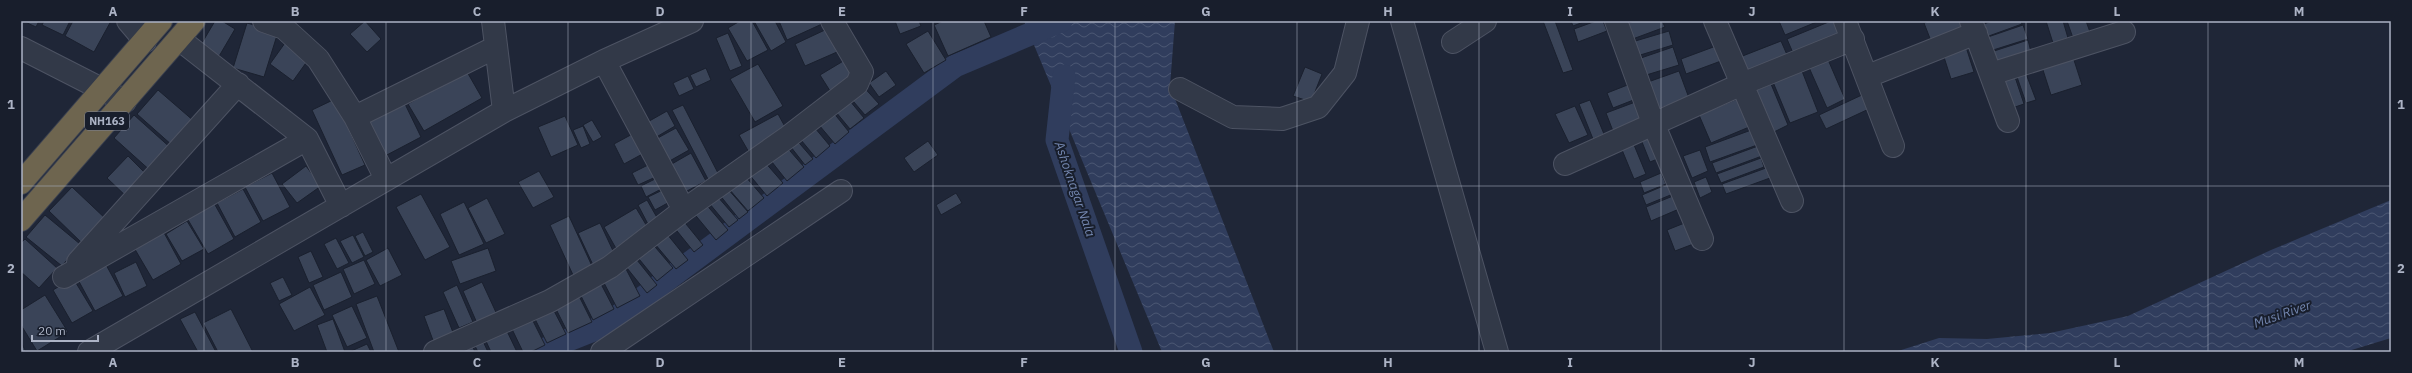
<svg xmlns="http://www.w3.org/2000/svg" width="2412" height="373" font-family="'IBM Plex Sans',sans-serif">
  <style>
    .water { fill: url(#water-waves) }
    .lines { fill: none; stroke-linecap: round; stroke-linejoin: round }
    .canal { stroke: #303d5d; stroke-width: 23 }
    .building { fill: #3a4458; stroke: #1a202e }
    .minor-casing { stroke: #4d5363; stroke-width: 24 }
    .highway-casing { stroke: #3a404f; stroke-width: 24 }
    .minor { stroke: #323948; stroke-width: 22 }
    .highway { stroke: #6e654f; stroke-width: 22 }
    .grid { fill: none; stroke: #acb3c5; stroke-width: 1; stroke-opacity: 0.55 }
    .labels { text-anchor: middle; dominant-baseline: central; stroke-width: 4; stroke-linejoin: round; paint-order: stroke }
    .shield { fill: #181e2c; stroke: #808697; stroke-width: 1 }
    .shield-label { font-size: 11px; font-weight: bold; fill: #acb3c5 }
    .water-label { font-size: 13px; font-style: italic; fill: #7386af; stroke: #181e2c }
    .neatline { fill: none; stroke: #acb3c5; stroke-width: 1.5 }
    .grid-label { font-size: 13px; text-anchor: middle; font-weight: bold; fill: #acb3c5 }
  </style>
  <defs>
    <pattern id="water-waves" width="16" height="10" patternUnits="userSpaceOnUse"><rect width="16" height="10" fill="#303d5d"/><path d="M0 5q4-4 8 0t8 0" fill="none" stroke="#4b5773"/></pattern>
  </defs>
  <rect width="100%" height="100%" fill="#1f2637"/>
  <path class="water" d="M1024 21H1175L1170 86 1274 352H1162Z
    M2391 200V338L2345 352H1895L1939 338 1987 339 2050 333 2128 316 2271 250Z"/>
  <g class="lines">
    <path class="canal" d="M1064 76 1057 140 1131 352
      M538 352 606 325 955 66 1061 21"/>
  </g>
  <path class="building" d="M23 21H39L36 27Z
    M44 21H70L63 35 42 25Z
    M73 21H111L94 52 65 36Z
    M215 21H222L235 29 218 58 199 48Z
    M365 21 381 39 367 52 350 34Z
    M740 21H752L768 50 747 61 728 28Z
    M754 21H775L786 42 771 51Z
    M779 21H821L822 24 787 40Z
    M895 21H919L921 26 900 34Z
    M943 21H984L991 37 948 56 934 25Z
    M1543 21H1555L1573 70 1563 73Z
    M1571 21H1586L1573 26Z
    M1596 21H1603L1607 31 1578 42 1574 29Z
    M1634 21H1662L1665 27 1630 40 1624 24Z
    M1779 21H1819L1785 35Z
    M1831 21H1834L1839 34 1793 53 1787 39Z
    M1928 21H1966L1969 27 1931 41 1924 23Z
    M1992 21H2021L2022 24 1986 37 1981 25Z
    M2046 21H2063L2068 38 2053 43Z
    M2067 21H2086L2090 32 2073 38Z
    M247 23 278 32 264 77 233 68Z
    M2023 25 2028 39 1990 51 1985 38Z
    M827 29 837 52 805 66 795 44Z
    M928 31 946 60 924 73 906 44Z
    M1669 31 1673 45 1637 56 1632 42Z
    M728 33 742 66 730 71 716 38Z
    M2028 40 2031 52 1994 64 1991 52Z
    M1781 41 1788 57 1747 73 1740 57Z
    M285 43 308 60 293 81 270 64Z
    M1716 46 1721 61 1686 74 1681 59Z
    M1673 47 1679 65 1643 76 1638 59Z
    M1966 47 1974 72 1951 79 1943 54Z
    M1826 55 1845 99 1827 108 1807 63Z
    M2073 57 2082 85 2051 95 2042 67Z
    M845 60 857 79 832 94 820 75Z
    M758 64 783 106 755 122 730 79Z
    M1305 67 1322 74 1311 102 1293 96Z
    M706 68 711 80 696 87 690 75Z
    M466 70 482 98 424 131 408 104Z
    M886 71 896 85 879 97 869 83Z
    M1679 71 1689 98 1658 109 1648 82Z
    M1802 71 1818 112 1790 123 1773 82Z
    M2025 71 2036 100 2026 103 2016 74Z
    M2014 74 2024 104 2012 108 2001 78Z
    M688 76 694 89 679 96 673 83Z
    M861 84 879 104 865 115 848 95Z
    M1630 84 1636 99 1613 108 1607 93Z
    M1771 84 1788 125 1772 133 1754 91Z
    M158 90 195 122 173 146 137 114Z
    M1864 94 1871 108 1826 129 1819 115Z
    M845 95 864 118 850 129 831 106Z
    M1742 97 1754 125 1711 143 1699 115Z
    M335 99 365 165 342 175 312 110Z
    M1590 100 1604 134 1593 139 1579 104Z
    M1638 101 1644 119 1613 131 1606 113Z
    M405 104 421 137 383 157 366 123Z
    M683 105 719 175 709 181 672 110Z
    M1575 106 1588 135 1569 143 1555 114Z
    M829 107 849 132 835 144 814 119Z
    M667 111 675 126 653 139 644 124Z
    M778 114 789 134 750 154 739 135Z
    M134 115 173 150 153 173 114 138Z
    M565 116 578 145 551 157 538 127Z
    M592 120 602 137 593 142 583 125Z
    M810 122 830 146 816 158 796 134Z
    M583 126 590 144 581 148 573 130Z
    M676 128 689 150 666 163 654 140Z
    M1754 129 1760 144 1710 162 1705 147Z
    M638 131 648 151 624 164 614 144Z
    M1650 133 1660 158 1650 162 1640 137Z
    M794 137 813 159 805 165 787 142Z
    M1632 140 1646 174 1634 179 1620 145Z
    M928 141 938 155 914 172 904 158Z
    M784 144 804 167 787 181 768 157Z
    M1758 146 1762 156 1716 173 1712 163Z
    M1700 150 1708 171 1692 178 1683 156Z
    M691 153 706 181 685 192 670 165Z
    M128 156 150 178 129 199 107 178Z
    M1761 158 1764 167 1721 183 1717 174Z
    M763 160 783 183 767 196 748 173Z
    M654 162 660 175 638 185 632 173Z
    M306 166 321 186 297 203 282 184Z
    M1766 168 1770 178 1726 194 1722 184Z
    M539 171 554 197 533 208 518 182Z
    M272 173 290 207 263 221 245 187Z
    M1661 173 1666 184 1644 193 1640 182Z
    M661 176 667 186 646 197 641 186Z
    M745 176 764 198 748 211 729 189Z
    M1706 177 1712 192 1700 198 1694 182Z
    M1668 184 1673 194 1646 205 1642 195Z
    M72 187 108 221 84 245 49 211Z
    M669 187 675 199 655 210 648 197Z
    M727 188 748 212 739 219 719 194Z
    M243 189 261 222 235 237 217 203Z
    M956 193 962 203 941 215 936 205Z
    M421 194 450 247 425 260 396 207Z
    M717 196 738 220 729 227 709 203Z
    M1673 196 1679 209 1651 221 1646 207Z
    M487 198 505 234 486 243 468 208Z
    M647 200 659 221 649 226 638 205Z
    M464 202 484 244 459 255 440 214Z
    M704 202 728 230 716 240 692 211Z
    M214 203 234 239 208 254 187 218Z
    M636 208 651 233 618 252 604 227Z
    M45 215 80 244 62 266 26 237Z
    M569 216 592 266 573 275 550 225Z
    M682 219 703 245 694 252 673 226Z
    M187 221 204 249 182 261 166 234Z
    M1687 222 1696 243 1675 251 1667 230Z
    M600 223 615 255 593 265 578 233Z
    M162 229 181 264 153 280 133 246Z
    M363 232 373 252 365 256 355 236Z
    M667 234 688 260 676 269 655 244Z
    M353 235 364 257 352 263 340 241Z
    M336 238 349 263 337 269 324 244Z
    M25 239 57 268 39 288 21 272V243Z
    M650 241 673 268 657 281 635 254Z
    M388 248 402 275 380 286 366 260Z
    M488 248 496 271 460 284 451 261Z
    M311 251 323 277 309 283 298 257Z
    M364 260 375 284 354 294 343 269Z
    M637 260 657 285 647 293 627 268Z
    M104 261 123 296 95 311 76 276Z
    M136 262 147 286 125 297 114 273Z
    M626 269 640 296 617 308 603 281Z
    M341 272 352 297 324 310 313 285Z
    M283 277 292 295 279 301 270 283Z
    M73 278 93 311 72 323 53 290Z
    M482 282 500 321 480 330 463 291Z
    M601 284 614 309 593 320 580 294Z
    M457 285 473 322 459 328 443 292Z
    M310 287 325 315 294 331 279 304Z
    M578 294 592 322 568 333 554 305Z
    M45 295 68 332 37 351 21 325V310Z
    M377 296 399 352H374L356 304Z
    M551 305 566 334 547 343 533 315Z
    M352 306 367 338 347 347 332 315Z
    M231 309 253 352H218L203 323Z
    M444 309 454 335 434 343 424 316Z
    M195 312 216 352H198L180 319Z
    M531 317 545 345 531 352H523L511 327Z
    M333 319 345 352H327L317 325Z
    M506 329 517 352H491L485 339Z
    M482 339 488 352H478L474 344Z
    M21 342 26 352H21Z
    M367 344 371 352H349Z
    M472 345 475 352H462L461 349Z"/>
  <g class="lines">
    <g class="minor-casing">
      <path id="minor" d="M128 21 145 41
        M264 21 284 28 318 59 355 117 386 179
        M493 21 504 111
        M1402 21 1497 352
        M1616 21 1653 123 1702 239
        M1715 21 1792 201
        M1845 21 1893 146
        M1971 21 2008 121
        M179 39 307 139 341 206
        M1453 42 1485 21
        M21 48 125 101
        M604 61 684 210
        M1991 74 2124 32
        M1868 76 1976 33
        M1180 89 1233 117 1282 119 1318 107 1345 73 1358 21
        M355 117 494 48
        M1565 164 1742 84 1853 39
        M78 262 238 84
        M64 277 307 139
        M89 352 504 111 604 61 692 21
        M435 352 550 301 610 267 684 210 788 137 857 84 862 72 832 21
        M602 352 841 191"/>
    </g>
    <g class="highway-casing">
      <path id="highway" d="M21 183 161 21
        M21 220 194 21"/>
    </g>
    <use href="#minor" class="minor"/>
    <use href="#highway" class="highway"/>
  </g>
  <path class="grid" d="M204 21V352M386 21V352M568 21V352M751 21V352M933 21V352M1115 21V352M1297 21V352M1479 21V352M1661 21V352M1844 21V352M2026 21V352M2208 21V352M21 186H2391"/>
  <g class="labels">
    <rect class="shield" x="85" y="112" width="44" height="18" rx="3"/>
    <g class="shield-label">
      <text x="107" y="121">NH163</text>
    </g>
    <g class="water-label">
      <text transform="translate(1075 189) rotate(71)">Ashoknagar Nala</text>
      <text transform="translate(2282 314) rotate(-19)">Musi River</text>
    </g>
  </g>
  <rect width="2412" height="373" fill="none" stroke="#181e2c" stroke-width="44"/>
  <path d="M32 335v6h66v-6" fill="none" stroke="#acb3c5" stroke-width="2"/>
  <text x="38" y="335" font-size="12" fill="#acb3c5" stroke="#181e2c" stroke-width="3" paint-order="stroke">20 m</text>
  <rect x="22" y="22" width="2368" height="329" class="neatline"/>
  <g class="grid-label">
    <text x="113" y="16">A</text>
    <text x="295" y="16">B</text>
    <text x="477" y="16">C</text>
    <text x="660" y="16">D</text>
    <text x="842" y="16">E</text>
    <text x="1024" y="16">F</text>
    <text x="1206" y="16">G</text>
    <text x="1388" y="16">H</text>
    <text x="1570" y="16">I</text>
    <text x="1752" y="16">J</text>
    <text x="1935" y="16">K</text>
    <text x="2117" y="16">L</text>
    <text x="2299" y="16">M</text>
    <text x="11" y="109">1</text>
    <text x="2401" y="109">1</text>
    <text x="11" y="273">2</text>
    <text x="2401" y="273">2</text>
    <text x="113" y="367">A</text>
    <text x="295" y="367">B</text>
    <text x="477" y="367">C</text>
    <text x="660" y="367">D</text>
    <text x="842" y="367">E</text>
    <text x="1024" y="367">F</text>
    <text x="1206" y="367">G</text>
    <text x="1388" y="367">H</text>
    <text x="1570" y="367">I</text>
    <text x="1752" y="367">J</text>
    <text x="1935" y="367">K</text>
    <text x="2117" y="367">L</text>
    <text x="2299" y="367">M</text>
  </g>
</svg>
